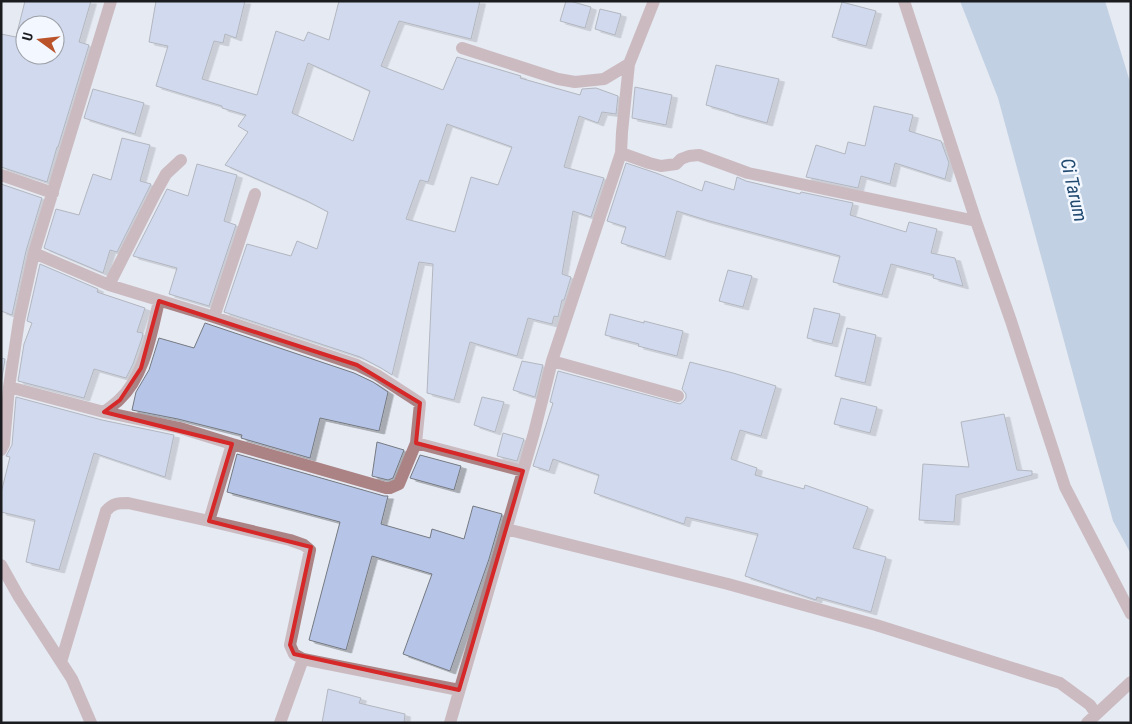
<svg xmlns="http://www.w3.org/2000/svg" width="1132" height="724" font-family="'Roboto Condensed',sans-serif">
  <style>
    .water { fill: #96b1ce }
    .building { fill: #b6c5e7; stroke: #757981; fill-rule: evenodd; filter: url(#shadow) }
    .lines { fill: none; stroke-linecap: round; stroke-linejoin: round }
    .minor { stroke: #ab8385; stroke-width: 12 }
    .marked { fill: none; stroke: #d62828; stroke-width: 4; stroke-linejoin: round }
    .labels { text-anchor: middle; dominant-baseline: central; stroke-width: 5; stroke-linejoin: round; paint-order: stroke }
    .water-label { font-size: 19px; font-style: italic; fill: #204970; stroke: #f3f7ff }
  </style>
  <defs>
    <filter id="shadow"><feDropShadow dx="5.5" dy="3" stdDeviation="0" flood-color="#0004"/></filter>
  </defs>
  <rect width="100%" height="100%" fill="#e5eaf3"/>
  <path class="water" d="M960 1H1105L1131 85V554L1113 521 998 98Z"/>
  <path class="building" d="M25 1H91L79 42 89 45 58 147H57L47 182 1 167V34L16 37ZM25 25H55V55H25Z
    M156 1H245L236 38 225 34 223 43 214 41 202 79 257 95 276 31 304 41 308 32 329 40 339 1H480L471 39 399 21 381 66 443 90 457 57 521 76 520 78 580 95 582 89 596 88 618 96 616 114 602 112 598 123 579 116 564 167 604 178 591 217 573 211 562 274 571 277 564 300H562L558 317 554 316 552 324 528 318 517 356 470 342 454 400 427 393 433 264 419 262 392 375 381 368 360 357 224 312 247 244 291 256 297 241 317 249 328 212 307 201 225 165 248 132 238 126 246 115 222 108V106L156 86 168 46 149 42ZM308 63 370 91 353 141 292 113ZM447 124 512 147 498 185 471 177 455 232 406 219 420 180 428 182Z
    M566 1H570L591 7 585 28 560 21Z
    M842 2 876 11 866 46 832 37Z
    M600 9 621 14 615 35 595 29Z
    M716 65 779 79 767 123 731 113 727 111 706 105Z
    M635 87 672 95 666 125 632 118Z
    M93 89 144 103 135 134 84 118Z
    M874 106 913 115 909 131 941 141 949 163 945 179 895 163 890 184 861 176 858 188 806 177 816 145 845 154 848 142 865 146Z
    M122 138 150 145 140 181 151 184 117 252 110 250 103 273 44 248 56 209 79 215 93 174 111 180Z
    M626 163 656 173 702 191 705 181 734 190 737 177 746 181 800 194 801 192 853 203 850 215 906 232 909 222 937 229 931 253 955 258 963 286 933 278 934 275 891 264 882 295 833 282 840 256 706 220 677 211 665 257 621 243 626 227 607 221Z
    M197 164 237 175 224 221 236 225 209 306 169 294 177 268 133 256 167 189 188 196Z
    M1 184 42 198 26 251 12 315 1 311Z
    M40 264 98 289 97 292 145 308 137 332 143 333 142 338 133 364 126 378 94 369 84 398 18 381 24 344 32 323 27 321Z
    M728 270 752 276 743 307 719 301Z
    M814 308 840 314 832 344 807 338Z
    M610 314 644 323V321L683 331 677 356 638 346 639 344 605 335Z
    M205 323 354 373 373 382 388 392 379 431 320 418 310 458 241 438 242 435 178 419 132 410 136 392 149 370 159 338 194 348Z
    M847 328 876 335 865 383 835 376Z
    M1 358 5 359 1 384Z
    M522 361 543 365 535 397 513 390Z
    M690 362 733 373 776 386 761 436 740 430 731 459 757 468 755 475 804 489 805 485 868 507 853 548 886 557 871 612 817 597 816 600 745 576 758 534 686 517 684 524 594 493 599 475 553 459 549 471 533 466 553 403 550 402 558 371 680 404 684 401 686 398V394L682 389Z
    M16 397 102 420 174 435 165 477 94 453 59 570 26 562 35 520 1 512V493L10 457 6 456 12 445Z
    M482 397 504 402 495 432 474 425Z
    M841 398 877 407 870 433 834 424Z
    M1004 414 1017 470 1032 471V475L956 495 954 522 919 520 923 464 969 467 961 422Z
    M503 433 524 439 517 461 497 456Z
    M377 442 404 450 393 478 388 480 372 476Z
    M237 454 384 496H388L381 524 430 538 432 529 464 539 473 506 502 514 489 559 450 671 403 654 432 574 372 556 346 650 309 640 340 522 227 492Z
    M420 455 461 466 454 490 410 478Z
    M328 689 361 698 359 703 405 714 404 723H322Z"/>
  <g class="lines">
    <path class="minor" d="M904 1 976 221 1011 321 1065 487 1131 614
      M462 48 558 79 575 82 604 79 629 64
      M621 153 649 163 661 166 676 164 681 159 689 156 699 155 748 173 976 221
      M1 175 53 193
      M34 253 109 285 214 317 357 365 377 375 420 403 416 443 399 484 390 488H386L232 444
      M109 285 156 192 166 174 181 160
      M214 317 255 194
      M552 361 678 396
      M9 387 104 412 180 428 232 444 226 464 209 521 128 503C118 503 113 503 106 511L61 662
      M104 412C109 408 115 404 119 400 145 376 151 334 159 301
      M416 443 523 471
      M1 450 4 444 9 387 19 321 34 253 111 1
      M209 521 290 540 304 545 310 550 290 645 294 654 303 659 459 690
      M506 529 728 584 876 625 1060 683 1090 705 1096 714
      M1 565 19 597 72 679 91 723
      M280 723 303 659
      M450 723 534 433 552 361 621 153 622 132 629 64 654 1
      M1087 723 1131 682"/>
  </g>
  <path d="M0 0H1132V724H0ZM159 301 357 365 420 403 416 443 523 471 459 690 294 654 290 645 311 547 209 521 232 444 104 412 120 400 141 368Z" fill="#e5eaf3" fill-opacity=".55" fill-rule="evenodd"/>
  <path class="marked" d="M159 301 357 365 420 403 416 443 523 471 459 690 294 654 290 645 311 547 209 521 232 444 104 412 120 400 141 368Z"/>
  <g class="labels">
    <g class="water-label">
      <text transform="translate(1074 190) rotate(77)">Ci Tarum</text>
    </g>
  </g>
  <rect width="1132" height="724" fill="none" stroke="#1b1c1f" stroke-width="5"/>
  <g transform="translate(40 40) rotate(285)"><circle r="24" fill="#f3f7ff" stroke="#9d9fa5"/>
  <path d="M0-4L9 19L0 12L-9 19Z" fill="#ba532a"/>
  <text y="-8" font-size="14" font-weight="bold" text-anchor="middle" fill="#1b1c1f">U</text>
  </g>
</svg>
